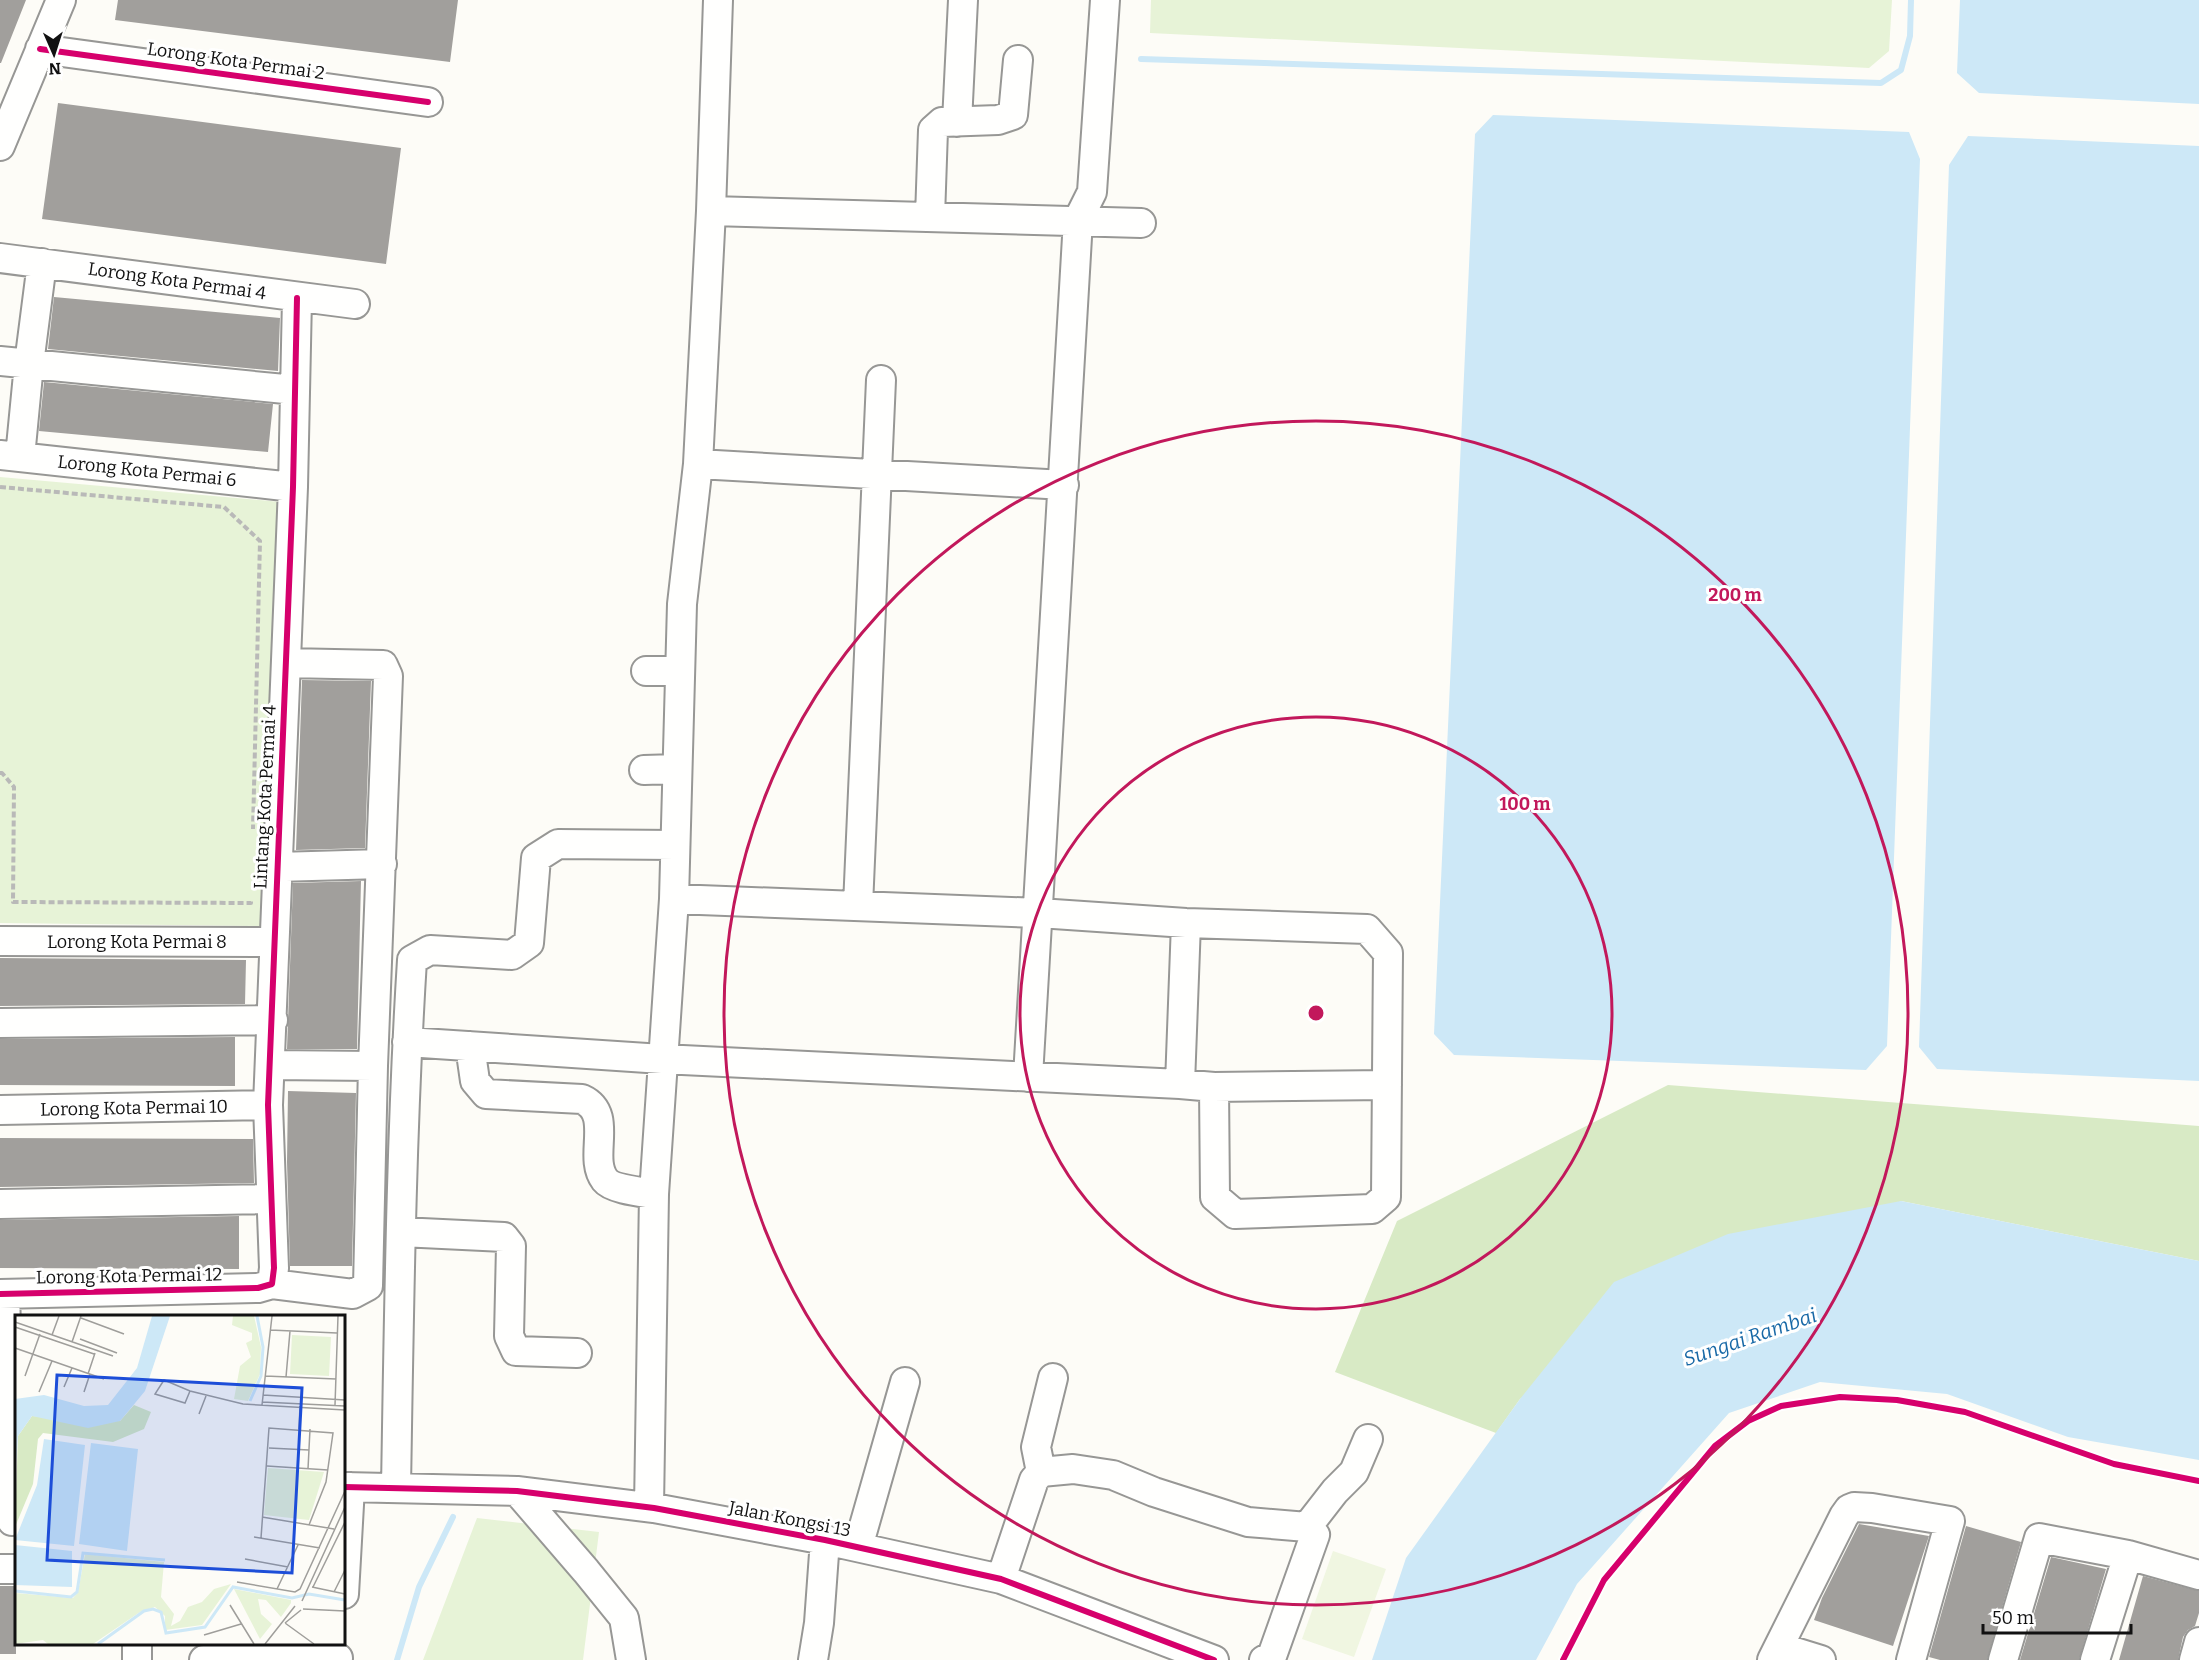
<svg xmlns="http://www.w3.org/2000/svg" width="2199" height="1660" font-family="Bitter,serif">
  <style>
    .green { fill: #e7f3d7 }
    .forest { fill: #d8eac5 }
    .pitch { fill: #f0f6e1 }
    .water { fill: #cde8f7 }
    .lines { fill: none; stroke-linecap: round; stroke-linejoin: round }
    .stream { stroke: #cde8f7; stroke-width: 6 }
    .building { fill: #a19f9c }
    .minor-casing { stroke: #979795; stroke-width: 32 }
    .path { stroke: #b9b9b8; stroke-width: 4; stroke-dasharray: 6 3; stroke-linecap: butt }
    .minor { stroke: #fffffe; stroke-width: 28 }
    .cycleway-casing { stroke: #fff; stroke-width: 10 }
    .cycleway { stroke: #d6006c; stroke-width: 6 }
    .ring { fill: none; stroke: #c2185b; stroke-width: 3 }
    .labels { text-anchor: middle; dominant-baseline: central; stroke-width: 6; stroke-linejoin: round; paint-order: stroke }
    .street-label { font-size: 18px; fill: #111; stroke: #fff }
    .water-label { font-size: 20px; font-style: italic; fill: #1768a6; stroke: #fff }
    .inset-river { fill: none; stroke: #cde8f7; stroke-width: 3 }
    .inset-road { fill: none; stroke: #9f9e9b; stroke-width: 1.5 }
    .view { fill: #1d4ed8; fill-opacity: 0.15; stroke: #1d4ed8; stroke-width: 3 }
    .inset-edge { fill: none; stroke: #111; stroke-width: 3 }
    .centre { fill: #c2185b; stroke: #fff; stroke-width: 3 }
    .ring-label { font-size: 18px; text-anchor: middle; font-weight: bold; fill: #c2185b; stroke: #fff; stroke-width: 6; stroke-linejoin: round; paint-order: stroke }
  </style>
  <rect width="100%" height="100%" fill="#fdfcf7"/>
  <path class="green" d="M1151 0H1892L1889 51 1869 68 1150 33Z
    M0 477 281 502 265 926 0 923Z
    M477 1518 599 1532 583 1660H423Z"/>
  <path class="forest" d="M1668 1085 2199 1126V1261L1901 1201 1520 1399 1496 1433 1335 1372 1397 1221Z"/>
  <path class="pitch" d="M1333 1551 1386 1569 1354 1657 1302 1639Z"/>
  <path class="water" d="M1960 0H2199V104L1979 93 1957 73Z
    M1493 115 1909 132 1920 159 1887 1046 1866 1070 1454 1055 1434 1034 1475 134Z
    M1968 136 2199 146V1081L1937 1069 1919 1047 1949 165Z
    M1901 1201 2199 1261V1460L2068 1437 1947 1394 1820 1382 1729 1413 1577 1584 1536 1660H1372L1406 1558 1520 1399 1614 1282 1728 1234Z"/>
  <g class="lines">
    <path class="stream" d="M1141 59 1881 83 1901 70 1910 36 1911 0
      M397 1660 419 1587 453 1517"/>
  </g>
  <path class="building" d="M0 0H26L1 63H0Z
    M118 0H458L450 62 115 20Z
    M58 103 401 148 386 264 42 219Z
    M54 297 280 318 278 371 48 349Z
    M44 382 273 404 268 452 39 431Z
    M302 680 371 681 365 848 296 850Z
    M361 881 357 1049H287L293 883Z
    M0 958 246 960 245 1004 0 1006Z
    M235 1037V1086L0 1085V1039Z
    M288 1091 356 1093 352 1266H290L287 1162Z
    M0 1138 253 1139 254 1183 0 1187Z
    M239 1216V1269L0 1268V1220Z
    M1859 1524 1929 1536 1893 1646 1814 1620 1822 1598Z
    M1966 1526 2021 1542 1987 1660H1940L1929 1657Z
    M2051 1557 2106 1569 2079 1660H2020Z
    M2143 1576 2199 1591V1613L2195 1626 2188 1630 2183 1637 2178 1660H2119Z
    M16 1586V1654H0V1586Z"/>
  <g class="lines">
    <g class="minor-casing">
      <path id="minor" d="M40 49 428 102
        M957 122 963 0
        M0 146 61 0
        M711 211 1141 223
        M930 217 933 130 942 122 998 120 1013 115 1018 60
        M0 258 355 304
        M0 361 295 390
        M0 455 293 487
        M20 457 29 364 42 263
        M698 464 1064 485
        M646 671H680
        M644 770 677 769
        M277 867 382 864
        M674 899 1039 913 1186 923 1367 929 1388 953 1386 1197 1372 1209 1235 1214 1215 1197 1214 1087
        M858 906 881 380
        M0 941 274 942
        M0 1023 273 1020
        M407 1042 662 1059 1180 1084 1214 1087 1387 1085
        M470 1046 475 1081 486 1094 582 1099C615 1114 587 1157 605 1180 612 1189 642 1192 654 1194
        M271 1065 373 1066
        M1028 1077 1078 220 1092 192 1105 0
        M1180 1084 1186 923
        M0 1110 268 1105
        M0 1204 270 1199
        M401 1232 504 1237 511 1246 509 1336 516 1351 577 1353
        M272 1284 353 1294 368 1286 373 1066 388 676 383 665 286 663
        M0 1294 258 1288 272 1284 274 1268 268 1105 293 487 297 298
        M5 1294 12 1521
        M1041 1472 1036 1447 1053 1378
        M344 1487 517 1491 654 1508 825 1540 1001 1579 1214 1660
        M396 1488C399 1312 401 1136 412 960L430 950 512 955 529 943 536 858 558 844 675 845
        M517 1491 586 1571 624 1618 631 1660
        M649 1507 654 1194 674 899 682 604 698 464 711 211 718 0
        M1307 1527 1335 1491 1354 1472 1368 1439
        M858 1547 905 1382
        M0 1569H16
        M1001 1579 1034 1480 1041 1472 1073 1469 1113 1475 1154 1492 1248 1522 1307 1527 1315 1535 1272 1656 1264 1660
        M344 1594 350 1487
        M1779 1647 1821 1660
        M137 1660V1644
        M204 1660 338 1658
        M813 1660 819 1623 825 1540
        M1772 1660 1844 1516 1849 1509 1854 1507 1872 1508 1950 1521 1911 1660
        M2003 1660 2039 1538 2128 1555 2199 1575
        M2095 1660 2128 1555
        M2194 1660 2199 1642"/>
    </g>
    <path class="path" d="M0 487 224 507 260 541 253 829
      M0 773H2L14 787 13 902 251 903V900"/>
    <use href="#minor" class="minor"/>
    <g class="cycleway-casing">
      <path id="cycleway" d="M40 49 428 102
        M0 1294 258 1288 272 1284 274 1268 268 1105 293 487 297 298
        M344 1487 517 1491 654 1508 825 1540 1001 1579 1214 1660
        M1563 1660 1604 1580 1715 1446 1748 1421 1781 1406 1840 1397 1897 1400 1965 1412 2114 1464 2199 1481"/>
    </g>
    <use href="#cycleway" class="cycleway"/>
  </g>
  <g class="ring">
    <circle cx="1316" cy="1013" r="296"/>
    <circle cx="1316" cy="1013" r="592"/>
  </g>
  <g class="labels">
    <g class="street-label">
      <text transform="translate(236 61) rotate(8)">Lorong Kota Permai 2</text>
      <text transform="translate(177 281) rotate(8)">Lorong Kota Permai 4</text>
      <text transform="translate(147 471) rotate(6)">Lorong Kota Permai 6</text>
      <text transform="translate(265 797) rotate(-87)">Lintang Kota Permai 4</text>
      <text x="137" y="942">Lorong Kota Permai 8</text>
      <text transform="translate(134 1108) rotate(-1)">Lorong Kota Permai 10</text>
      <text transform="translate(129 1276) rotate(-1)">Lorong Kota Permai 12</text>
      <text transform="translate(790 1519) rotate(11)">Jalan Kongsi 13</text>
    </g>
    <g class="water-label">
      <text transform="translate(1750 1337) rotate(-19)">Sungai Rambai</text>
    </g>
  </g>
  <g transform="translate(15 1315)">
    <rect width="330" height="330" fill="#fdfcf7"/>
    <path d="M218 1H239L246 32 245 59 233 86 219 84 225 51 236 42 231 28 237 25V18L217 10ZM277 20 316 22 314 61 275 59ZM253 153 309 157 294 205 249 200ZM70 239 149 247 146 282 159 299 156 311 165 306 173 292 187 287 199 274 216 269 187 310 150 315V301L140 292 125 297 78 329H33L28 325 0 329V278L58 283 63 277ZM219 274 276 285V288L266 302 251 285 243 284 246 299 257 309 245 324Z" fill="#e7f3d7"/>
    <path d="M119 90 136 97 129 114 98 127 28 118 23 124 18 169 0 212 3 121 17 101 105 106Z" fill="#d8eac5"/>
    <path d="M137 1H155L130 76 116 93 105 106 73 113 17 101 3 121 0 163V84L29 80 69 91 93 90 122 53ZM29 124 70 130 59 231 0 225 22 170ZM76 128 123 134 112 236 64 229ZM0 230 57 236V272L0 270Z" fill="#cde8f7"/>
    <path class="inset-river" d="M235 86 246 61 248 32 242 1M0 276 56 282 62 277 68 238 150 245M83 329 129 296 138 294 146 297 151 318 190 312 218 272 277 283 294 279 330 285"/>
    <path class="inset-road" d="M66 3 109 19M0 7 98 41M0 12 79 39M255 15 322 18M37 20 44 1M65 24 102 38M57 27 66 1M0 33 89 64M73 59 80 38M10 61 25 19M250 61 321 64M271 62 275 16M49 72 57 53M175 76 170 88 140 79 149 65 175 76 228 89 330 95M24 77 37 46M69 77 75 59M248 80 330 85M247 87 330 91M247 90 257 1M320 90 323 1M184 99 191 81M284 114 285 91M254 133 294 135M252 151 313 155M293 154 295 114M247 202 319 214M239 222 305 233M246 223 254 113 318 118 311 167 294 210M230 244 273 252M222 267 280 277 285 274 330 176M297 272 330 279M298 272 330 207M262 274 283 230M319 277 330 255M287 286 330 192M215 290 239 329M288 294 330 296M270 308 299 329M270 308 286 295M189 320 226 309M250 329 280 291"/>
    <path class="view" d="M42 60 287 73 277 258 32 245Z"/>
    <rect width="330" height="330" class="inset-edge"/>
  </g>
  <circle cx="1316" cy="1013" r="9" class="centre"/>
  <g class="ring-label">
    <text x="1735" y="601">200 m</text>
    <text x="1525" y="810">100 m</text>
  </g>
  <g transform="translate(54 54) rotate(177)" stroke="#ffffff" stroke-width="4.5" paint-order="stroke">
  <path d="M0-4.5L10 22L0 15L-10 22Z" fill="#111111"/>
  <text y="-9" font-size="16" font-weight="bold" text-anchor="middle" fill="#111111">N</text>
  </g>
  <path d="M1983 1624v9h148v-9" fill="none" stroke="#111111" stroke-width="3"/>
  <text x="1992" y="1624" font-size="18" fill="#111111" stroke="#ffffff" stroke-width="4.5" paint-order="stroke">50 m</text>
</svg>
